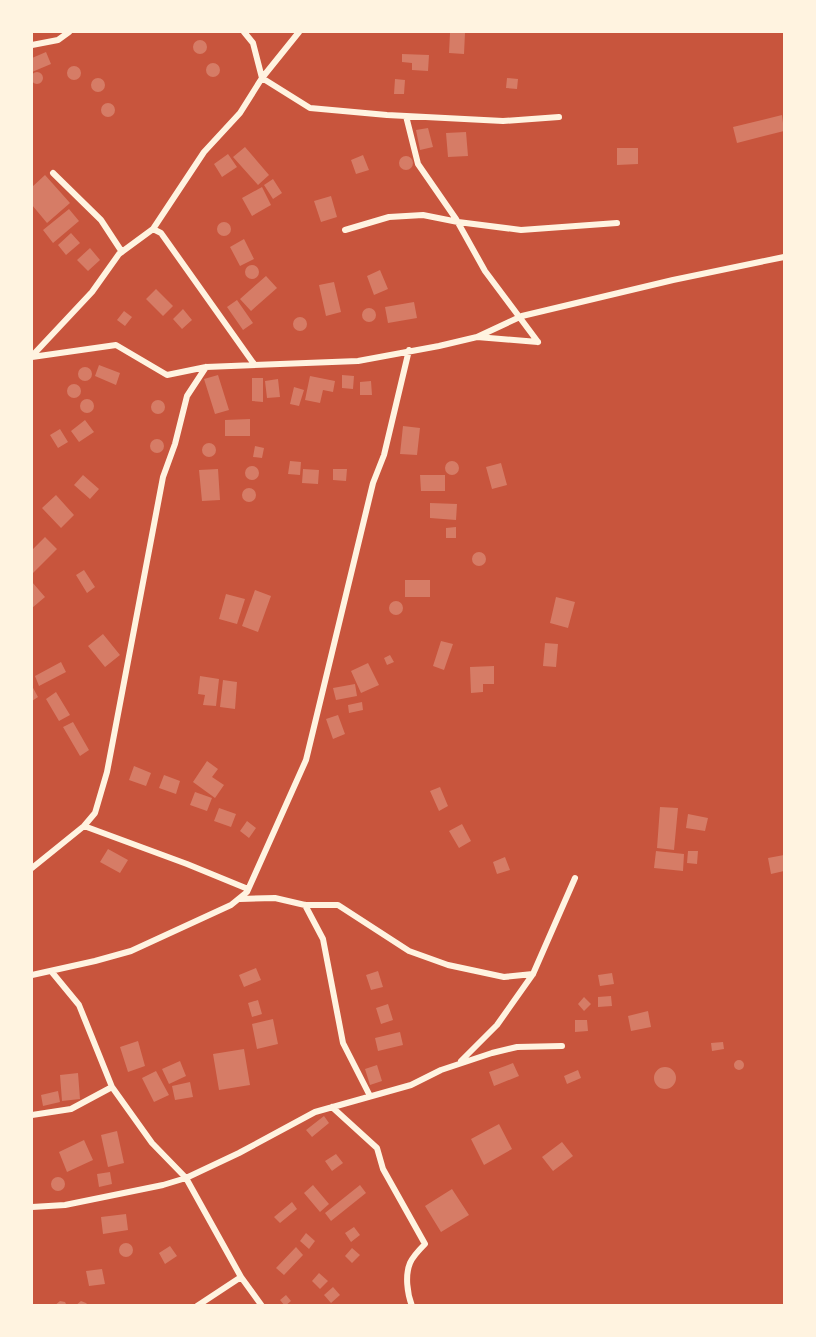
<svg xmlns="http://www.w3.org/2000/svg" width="816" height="1337" font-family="Raleway,sans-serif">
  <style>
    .building { fill: #d67c66 }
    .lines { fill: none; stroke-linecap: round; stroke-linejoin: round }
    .minor { stroke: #fff3e0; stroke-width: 6 }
  </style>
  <rect width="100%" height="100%" fill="#c8553d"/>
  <path class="building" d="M450 33H465L464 54 449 53Z
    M193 47a7 7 0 1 1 14 0a7 7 0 1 1-14 0Z
    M46 52 51 64 32 72V58Z
    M402 54 429 55 428 71 412 70V63L402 62Z
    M206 70a7 7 0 1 1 14 0a7 7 0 1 1-14 0Z
    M67 73a7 7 0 1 1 14 0a7 7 0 1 1-14 0Z
    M31 78a6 6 0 1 1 12 0a6 6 0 1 1-12 0Z
    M507 78 518 79 517 89 506 88Z
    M91 85a7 7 0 1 1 14 0a7 7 0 1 1-14 0Z
    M395 79 405 80 404 94H394Z
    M101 110a7 7 0 1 1 14 0a7 7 0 1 1-14 0Z
    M782 115 784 131 737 143 733 127Z
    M428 128 433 147 420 150 416 130Z
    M466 132 468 156 448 157 446 133Z
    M245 147 269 175 258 185 233 157Z
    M617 148H638V164L617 165Z
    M228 154 237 167 222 177 214 164Z
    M363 155 369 170 356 174 351 160Z
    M399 163a7 7 0 1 1 14 0a7 7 0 1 1-14 0Z
    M45 175 70 203 47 223 32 205V187Z
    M273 179 282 193 273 199 264 185Z
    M262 187 271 205 252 216 242 198Z
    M331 196 337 217 321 222 314 201Z
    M69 209 79 221 53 243 43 230Z
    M217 229a7 7 0 1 1 14 0a7 7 0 1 1-14 0Z
    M71 233 80 243 66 255 58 245Z
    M244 239 254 259 240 266 230 247Z
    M90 248 100 260 88 271 77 260Z
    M245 272a7 7 0 1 1 14 0a7 7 0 1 1-14 0Z
    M380 270 388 289 374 295 367 276Z
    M266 276 277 288 251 311 240 299Z
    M334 282 341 312 326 316 319 285Z
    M156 289 173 306 163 316 146 299Z
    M237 300 253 323 243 330 227 307Z
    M414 302 417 318 388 323 385 307Z
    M362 315a7 7 0 1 1 14 0a7 7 0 1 1-14 0Z
    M183 309 192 320 182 329 173 319Z
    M124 311 132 317 125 326 117 320Z
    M293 324a7 7 0 1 1 14 0a7 7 0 1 1-14 0Z
    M99 365 120 373 116 385 95 376Z
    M78 374a7 7 0 1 1 14 0a7 7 0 1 1-14 0Z
    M218 375 229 410 215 414 204 379Z
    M342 375 354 376 353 389 342 388Z
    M310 376 335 381 333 392 323 390 320 403 305 400Z
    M252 378H263V402L252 401Z
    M278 379 280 397 267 398 265 381Z
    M371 381 372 395H360V382Z
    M67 391a7 7 0 1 1 14 0a7 7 0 1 1-14 0Z
    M294 387 304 390 299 406 290 404Z
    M80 406a7 7 0 1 1 14 0a7 7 0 1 1-14 0Z
    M151 407a7 7 0 1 1 14 0a7 7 0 1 1-14 0Z
    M250 419V436H225V420Z
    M85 420 94 432 79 442 71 431Z
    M403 426 420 428 417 455 400 454Z
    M60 429 68 442 58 448 50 435Z
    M150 446a7 7 0 1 1 14 0a7 7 0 1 1-14 0Z
    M202 450a7 7 0 1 1 14 0a7 7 0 1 1-14 0Z
    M255 446 264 448 262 458 253 457Z
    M290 461 301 462 300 475 288 474Z
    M445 468a7 7 0 1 1 14 0a7 7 0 1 1-14 0Z
    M501 463 507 485 492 489 486 467Z
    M245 473a7 7 0 1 1 14 0a7 7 0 1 1-14 0Z
    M218 469 220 500 202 501 199 470Z
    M303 469 319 470 318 484 302 483Z
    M333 469H347L346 481 333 480Z
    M83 475 99 489 90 499 74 485Z
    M420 475H445V491H421Z
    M242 495a7 7 0 1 1 14 0a7 7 0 1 1-14 0Z
    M56 495 74 515 61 528 42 508Z
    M430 503 457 504 456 520 430 518Z
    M456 527V538H446V528Z
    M45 537 57 549 32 574V550Z
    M472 559a7 7 0 1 1 14 0a7 7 0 1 1-14 0Z
    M84 570 95 587 87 593 76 575Z
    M405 580H430V597H405Z
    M32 582 45 597 32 608Z
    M255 590 271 596 258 632 242 626Z
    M226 594 245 599 237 624 219 619Z
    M556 597 575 602 568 628 550 623Z
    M389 608a7 7 0 1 1 14 0a7 7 0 1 1-14 0Z
    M103 634 120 655 105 667 88 646Z
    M441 641 453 644 444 670 433 666Z
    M545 643 558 644 556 667 543 666Z
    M390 655 394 662 387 665 384 658Z
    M61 662 66 672 39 686 35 676Z
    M368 663 379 685 361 693 351 671Z
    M494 666V684H483V692L471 693 470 667Z
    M200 676 219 679 216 706 203 705 205 695 198 694Z
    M223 680 237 682 235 709 220 707Z
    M355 684 357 696 336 700 333 688Z
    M32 686 38 697 32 701Z
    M56 692 70 715 59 721 46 699Z
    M362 702 363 710 349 713 348 705Z
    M338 715 345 734 333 739 326 719Z
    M73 722 89 750 80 756 63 727Z
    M207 761 218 769 212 777 224 785 215 798 193 782Z
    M134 766 151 773 146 786 129 780Z
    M164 775 180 781 176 794 159 788Z
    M440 787 448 806 439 811 430 791Z
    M195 792 212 798 207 811 190 805Z
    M660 807 678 808 674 850 657 848Z
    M219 808 236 814 231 827 214 821Z
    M688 814 708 818 705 831 686 828Z
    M247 821 256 828 249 838 240 831Z
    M462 824 471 841 459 848 449 831Z
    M108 849 128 860 120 873 100 862Z
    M656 851 684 854 683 871 654 868Z
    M688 851H698L697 864 687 863Z
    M784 855V871L771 874 768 858Z
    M505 857 510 870 497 874 493 862Z
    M256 968 261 980 244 987 239 975Z
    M378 971 383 987 371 990 366 975Z
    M612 973 614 984 600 986 598 975Z
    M611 996 612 1006 598 1007V997Z
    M584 997 591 1004 584 1011 578 1004Z
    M258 1000 262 1014 252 1017 248 1003Z
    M388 1004 393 1020 381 1024 376 1008Z
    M648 1011 651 1027 631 1031 628 1016Z
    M273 1019 278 1044 257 1049 252 1024Z
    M575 1020H587L588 1031 575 1032Z
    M400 1032 403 1045 378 1051 375 1038Z
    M138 1041 145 1066 128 1072 120 1047Z
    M723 1042 724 1049 712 1051 711 1043Z
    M244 1049 250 1085 219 1090 213 1054Z
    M734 1065a5 5 0 1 1 10 0a5 5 0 1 1-10 0Z
    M180 1061 186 1076 169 1084 162 1069Z
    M513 1063 519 1076 494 1086 489 1072Z
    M377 1065 382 1081 370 1085 365 1069Z
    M654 1078a11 11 0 1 1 22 0a11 11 0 1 1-22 0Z
    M578 1070 581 1078 567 1084 564 1076Z
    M156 1071 169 1095 154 1102 142 1078Z
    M78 1073 80 1099 62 1101 60 1075Z
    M190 1082 193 1097 175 1100 172 1086Z
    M58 1091 60 1102 43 1106 41 1095Z
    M324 1116 329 1123 312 1137 306 1130Z
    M499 1124 512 1149 484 1165 471 1139Z
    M117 1131 124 1163 108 1167 101 1135Z
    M84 1140 93 1160 67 1172 59 1152Z
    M562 1142 573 1156 553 1171 542 1157Z
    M336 1154 343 1163 332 1171 325 1161Z
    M110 1172 112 1184 99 1187 97 1174Z
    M51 1184a7 7 0 1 1 14 0a7 7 0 1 1-14 0Z
    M313 1185 329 1204 320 1212 304 1193Z
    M360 1185 366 1193 331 1221 325 1213Z
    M452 1189 469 1215 441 1232 425 1206Z
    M292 1202 297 1209 280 1223 274 1217Z
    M126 1214 128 1230 103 1234 101 1217Z
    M354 1227 360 1235 351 1242 345 1233Z
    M306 1233 315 1241 309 1249 300 1241Z
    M119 1250a7 7 0 1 1 14 0a7 7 0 1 1-14 0Z
    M170 1246 177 1256 165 1264 159 1253Z
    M296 1247 303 1255 284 1275 276 1268Z
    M352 1248 360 1255 352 1263 345 1256Z
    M102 1269 105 1284 89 1286 86 1271Z
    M319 1273 328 1281 320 1289 312 1281Z
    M333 1287 340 1295 331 1303 324 1295Z
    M286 1295 291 1301 285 1306 280 1300Z
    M60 1301 65 1302 67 1306H54Z
    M81 1301 86 1303 89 1306H75Z"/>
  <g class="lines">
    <path class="minor" d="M299 32 262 78 310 108 387 115 503 121 559 117
      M32 45 58 40 69 32
      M406 116 418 164 456 219 485 271 538 342
      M53 173 101 220 122 252
      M153 229 161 233 254 364
      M345 230 389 217 423 215 458 222 521 230 617 223
      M477 337 538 342
      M32 356 92 292 119 254 153 229 204 152 240 113 262 78 253 43 244 32
      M32 357 116 345 167 375 206 367 358 361 439 346 477 337 522 316 673 280 784 257
      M84 826 187 864 248 889
      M32 868 84 826 95 813 107 772 163 477 175 444 187 396 206 367
      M240 899 275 898 305 905H338L409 951 448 965 504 977 533 974
      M305 905 323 939 343 1043 370 1096
      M51 971 79 1005 112 1087 152 1143 186 1178 241 1277 262 1306
      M32 975 95 961 131 951 231 905 247 892 306 760 373 483 384 455 409 350
      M461 1061 497 1025 533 974 575 878
      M332 1107 377 1148 383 1169 425 1244C420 1249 413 1256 410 1263 405 1275 407 1293 412 1306
      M32 1115 71 1109 112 1087
      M32 1207 65 1205 163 1185 186 1178 239 1153 315 1112 411 1085 441 1070 492 1053 517 1047 562 1046
      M197 1306 241 1277"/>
  </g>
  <rect width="816" height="1337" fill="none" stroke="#fff3e0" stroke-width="66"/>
</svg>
